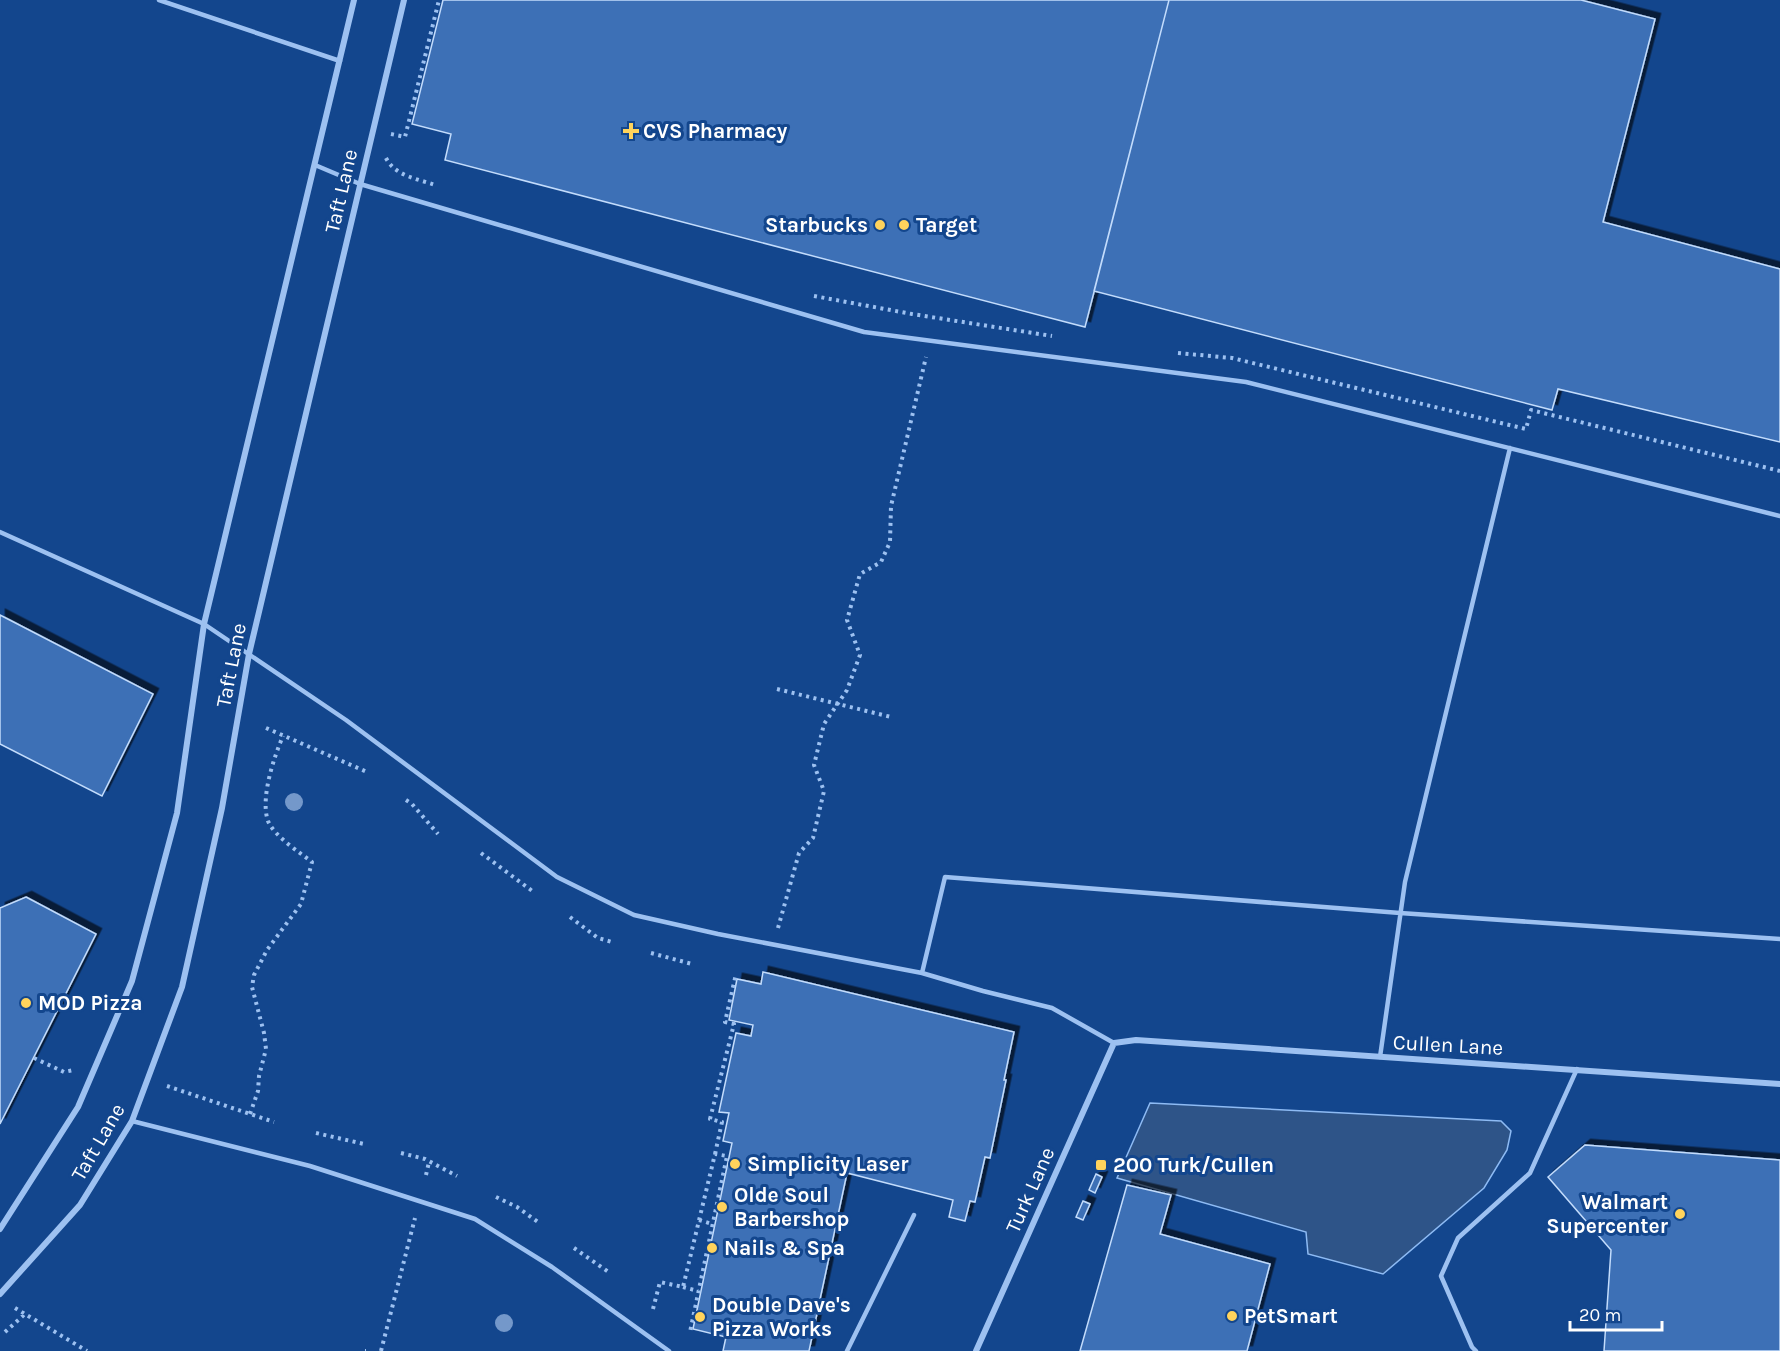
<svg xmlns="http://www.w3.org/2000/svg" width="1780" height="1351" font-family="Karla,sans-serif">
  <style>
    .water { fill: #2e5488; stroke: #8ebbf4; stroke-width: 1.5 }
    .building { fill: #3c70b6; stroke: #c3dcfc; stroke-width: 1.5; filter: url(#shadow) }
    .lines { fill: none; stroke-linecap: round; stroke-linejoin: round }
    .path { stroke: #9dc1f1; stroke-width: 4; stroke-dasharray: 3 4.5; stroke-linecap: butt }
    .service { stroke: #9dc1f1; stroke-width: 4.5 }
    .minor { stroke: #9dc1f1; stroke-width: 6 }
    .tree { fill: #7498ca }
    .poi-dot { fill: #ffd35c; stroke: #13468d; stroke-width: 2 }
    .labels { text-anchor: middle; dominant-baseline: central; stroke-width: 6; stroke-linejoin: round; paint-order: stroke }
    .poi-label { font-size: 21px; font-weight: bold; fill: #fff; stroke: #13468d; text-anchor: start }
    .street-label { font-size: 21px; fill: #fff; stroke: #13468d }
  </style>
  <defs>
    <filter id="shadow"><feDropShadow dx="5.5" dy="-5.5" stdDeviation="0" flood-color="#0009"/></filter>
  </defs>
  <rect width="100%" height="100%" fill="#13468d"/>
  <path class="water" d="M1150 1103 1501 1121 1511 1131 1507 1150 1484 1188 1383 1274 1308 1254 1306 1232 1117 1178Z"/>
  <path class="building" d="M443 0H1169L1085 327 445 160 451 134 412 124Z
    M1169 0H1581L1655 19 1603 222 1780 269V442L1558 389 1552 410 1094 291Z
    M0 615 153 694 102 796 0 744Z
    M26 897 96 934 0 1124V908Z
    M763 972 1014 1032 1004 1080H1006L990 1158 985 1157 975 1202 970 1201 965 1221 949 1217 953 1200 847 1173 809 1351H723L726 1337 693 1329 732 1143 723 1141 729 1113 719 1112 736 1033 751 1036 753 1025 729 1020 737 979 761 984Z
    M1585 1145 1780 1160V1351H1604L1611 1250 1548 1177Z
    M1096 1174 1102 1177 1095 1193 1089 1190Z
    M1127 1185 1171 1195 1160 1234 1270 1264 1247 1351H1080Z
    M1083 1201 1090 1204 1083 1220 1076 1217Z"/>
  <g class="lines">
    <path class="path" d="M391 134 405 137 439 0
      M386 158C395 176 418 179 435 185
      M814 296 912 314 1052 336
      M1178 353 1232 358 1526 429 1531 410 1780 471
      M777 689 891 717
      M266 728 367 772
      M406 800 412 804 438 834
      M481 853 535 893
      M570 917 598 938 612 942
      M778 928 799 853 813 838 824 791 814 765 824 724 847 690 860 655 847 620 860 574 881 562 890 542 891 506 926 357
      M651 953 692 964
      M34 1058 64 1072 74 1070
      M167 1086 274 1122
      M250 1114 258 1091 259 1076 266 1049 264 1033 252 987 254 975 267 950 301 904 312 862C299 852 274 836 268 821 260 798 274 757 283 736
      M316 1133 364 1144
      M401 1153 425 1159 457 1176
      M715 1154 722 1122 710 1119 734 1024 725 1022 736 974
      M426 1175 429 1162
      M496 1197 517 1207 538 1222
      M699 1220 712 1224
      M574 1248 610 1273
      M683 1287 698 1291
      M15 1308 87 1351
      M653 1309 660 1282 683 1287 715 1154 727 1156 690 1332
      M5 1332 26 1313
      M365 1351H366
      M381 1351 415 1218"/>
    <path class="service" d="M159 0 340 61
      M315 165 360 184 864 332 1246 382 1780 516
      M0 532 204 624 346 720 557 877 634 915 718 934 922 973 983 991 1052 1008 1114 1043
      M922 973 945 877 1400 913 1780 939
      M1380 1057 1405 882 1510 448
      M132 1121 310 1166 475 1219 552 1267 669 1351
      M847 1351 914 1215
      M1476 1351 1472 1347 1441 1276 1458 1238 1530 1173 1577 1069"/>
    <path class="minor" d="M0 1229 78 1107 132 981 177 813 204 624 354 0
      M0 1294 80 1205 132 1121 182 987 222 808 249 654 404 0
      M976 1351 1114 1043 1136 1040C1350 1055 1565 1068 1780 1084"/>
  </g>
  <g class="tree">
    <circle cx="294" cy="802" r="9"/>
    <circle cx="504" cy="1323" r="9"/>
  </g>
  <g class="poi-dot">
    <path d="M628 122h6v6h6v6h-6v6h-6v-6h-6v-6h6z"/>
    <circle cx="880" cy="225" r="6"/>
    <circle cx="904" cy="225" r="6"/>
    <circle cx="26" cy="1003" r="6"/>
    <circle cx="735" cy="1164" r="6"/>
    <rect x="1095" y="1159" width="12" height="12" rx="3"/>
    <circle cx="722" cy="1207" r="6"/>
    <circle cx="1680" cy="1214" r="6"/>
    <circle cx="712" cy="1248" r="6"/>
    <circle cx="1232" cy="1316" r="6"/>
    <circle cx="700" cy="1317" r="6"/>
  </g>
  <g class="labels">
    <g class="poi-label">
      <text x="643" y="131">CVS Pharmacy</text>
      <text x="868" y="225" text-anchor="end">Starbucks</text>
      <text x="916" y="225">Target</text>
      <text x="38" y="1003">MOD Pizza</text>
      <text x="747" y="1164">Simplicity Laser</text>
      <text x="1113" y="1165">200 Turk/Cullen</text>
      <text x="734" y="1195">Olde Soul<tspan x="734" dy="24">Barbershop</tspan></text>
      <text x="1668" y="1202" text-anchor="end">Walmart<tspan x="1668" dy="24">Supercenter</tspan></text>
      <text x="724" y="1248">Nails &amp; Spa</text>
      <text x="712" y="1305">Double Dave's<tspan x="712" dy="24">Pizza Works</tspan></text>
      <text x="1244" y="1316">PetSmart</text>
    </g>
    <g class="street-label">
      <text transform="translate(341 191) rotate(-77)">Taft Lane</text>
      <text transform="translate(231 665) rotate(-79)">Taft Lane</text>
      <text transform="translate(1448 1045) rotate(3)">Cullen Lane</text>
      <text transform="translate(98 1142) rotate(-60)">Taft Lane</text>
      <text transform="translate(1030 1190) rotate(-66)">Turk Lane</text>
    </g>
  </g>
  <path d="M1570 1321v9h92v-9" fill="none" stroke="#ffffff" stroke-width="3"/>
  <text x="1579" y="1321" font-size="18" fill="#ffffff" stroke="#13468d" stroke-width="4.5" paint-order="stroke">20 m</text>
</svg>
